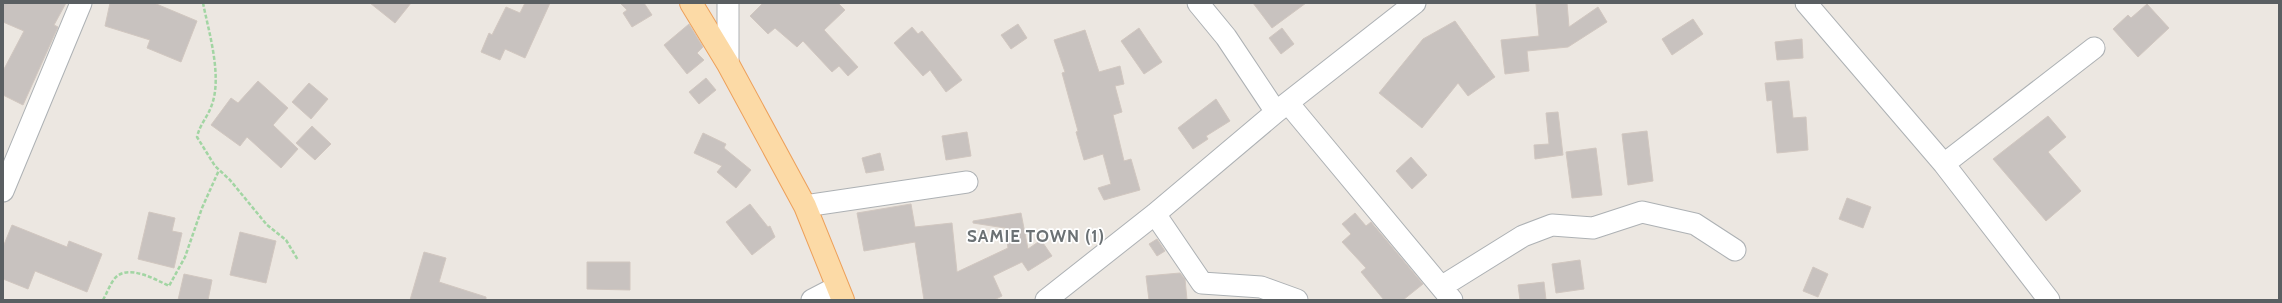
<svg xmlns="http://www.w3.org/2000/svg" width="2282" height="303" font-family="Cabin,sans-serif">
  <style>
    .building { fill: #c8c2bf; stroke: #d1c7c0 }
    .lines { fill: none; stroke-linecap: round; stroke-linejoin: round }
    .minor-casing { stroke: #adb1b4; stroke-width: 23 }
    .major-casing { stroke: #eda05a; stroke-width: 24 }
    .path { stroke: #a2d5a3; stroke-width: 2.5; stroke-dasharray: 4 2; stroke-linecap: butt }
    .minor { stroke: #fff; stroke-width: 21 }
    .major { stroke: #fcdaa6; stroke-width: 22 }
    .labels { text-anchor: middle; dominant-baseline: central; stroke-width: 3.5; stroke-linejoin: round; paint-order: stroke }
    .district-label { font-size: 17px; font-weight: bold; letter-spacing: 1px; fill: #6b7174; stroke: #fff }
  </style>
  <rect width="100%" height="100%" fill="#ece7e1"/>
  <path class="building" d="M3 3H66L54 25 58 27 23 105 3 95V71L24 31 3 22Z
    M110 3H154L197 21 181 62 147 48 150 40 105 26Z
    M370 3H411L395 23Z
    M525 3H550L525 58 505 49 500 60 481 52 489 33 492 35 506 7 520 13Z
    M620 3H644L652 15 632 27 623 13 627 10Z
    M763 3H838L845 10 824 30 858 67 848 76 839 66 832 72 803 41 797 47 775 28 768 34 750 16Z
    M1253 3H1306L1272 28Z
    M1567 3 1569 27 1598 7 1607 22 1568 47 1527 51 1529 71 1505 74 1501 40 1539 36 1536 4Z
    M2147 4 2169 28 2138 57 2113 29 2128 15 2131 18Z
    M1693 19 1703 34 1672 55 1662 39Z
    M1455 21 1495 77 1468 96 1458 83 1422 128 1379 93 1423 39Z
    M689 24 703 47 697 53 704 60 687 74 664 45Z
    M1018 24 1027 38 1011 49 1001 35Z
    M912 27 918 34 922 31 962 80 946 92 930 70 923 76 894 43Z
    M1139 28 1162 62 1144 74 1121 41Z
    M1282 28 1294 44 1281 54 1269 38Z
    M1085 30 1099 72 1120 66 1124 84 1115 86 1122 112 1113 115 1124 161 1131 159 1140 190 1104 200 1098 188 1111 184 1103 154 1084 160 1076 132 1078 131 1062 73 1065 72 1054 40Z
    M1802 39 1803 58 1777 60 1775 42Z
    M706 78 716 90 699 104 689 92Z
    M258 81 288 108 273 125 298 149 281 168 247 137 240 146 211 125 231 98 238 103Z
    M1789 81 1793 118 1806 117 1808 150 1777 153 1772 100 1767 101 1765 83Z
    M309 83 328 99 311 119 292 102Z
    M1216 99 1230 121 1206 136 1208 139 1193 149 1178 128Z
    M1558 112 1563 155 1535 159 1534 145 1549 144 1546 113Z
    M2048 116 2066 137 2048 152 2081 191 2046 221 1993 159Z
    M312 126 331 144 315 160 296 143Z
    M1647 131 1653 181 1628 185 1622 134Z
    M967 132 971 156 946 160 942 136Z
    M703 133 726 144 724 148 751 170 736 188 717 172 722 166 694 153Z
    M1596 148 1602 195 1572 198 1566 152Z
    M880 153 884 170 866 173 862 158Z
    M1411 157 1427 175 1412 189 1396 171Z
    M1847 198 1871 207 1863 228 1839 219Z
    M750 204 768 227 770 226 775 237 752 255 726 222Z
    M911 204 915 227 952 223 957 272 1008 248 1005 228 973 223V221L1021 213 1028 249 1041 240 1052 256 1028 271 1022 262 993 276 1002 296 994 300H924L915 242 864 251 857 213Z
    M149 212 175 218 172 231 182 233 174 268 138 259Z
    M1355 213 1366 226 1371 222 1423 284 1403 300H1384L1361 272 1366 268 1342 242 1351 234 1342 224Z
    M12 225 67 247 69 241 102 254 87 292 35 271 28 289 3 279V247Z
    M240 232 276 241 266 283 230 275Z
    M1157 239 1165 251 1157 256 1149 244Z
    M424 252 446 258 439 282 486 297V300H410Z
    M1580 260 1584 289 1556 293 1552 264Z
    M587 262H630V290L587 289Z
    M1813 267 1828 274 1818 297 1803 291Z
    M1180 273 1185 279 1187 300H1149L1146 276Z
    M184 274 212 280 208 300H178Z
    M1544 282 1546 300H1520L1518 285Z"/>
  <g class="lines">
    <g class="minor-casing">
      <path id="minor" d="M1198 3 1226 37 1276 112
        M1806 3 1944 164 2049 300
        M728 64V3
        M1288 103 1452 300
        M1944 164 2094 48
        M3 191 81 3
        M805 206 967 182
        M1155 214 1202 283 1261 287 1297 300
        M1441 287 1523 236 1552 225 1593 228 1642 212 1695 224 1735 250
        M812 300 837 287
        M1046 300 1155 214 1276 112 1415 3"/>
    </g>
    <g class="major-casing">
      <path id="major" d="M691 3 728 64 805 206 843 300"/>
    </g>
    <path class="path" d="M203 3C209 33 223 78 211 107 207 118 200 124 197 137L215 166 230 180 267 225 286 240 298 260
      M103 300C107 293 110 284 115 278 128 264 155 279 169 286L185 257 202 208 219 170"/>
    <use href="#minor" class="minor"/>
    <use href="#major" class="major"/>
  </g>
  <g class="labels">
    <g class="district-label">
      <text x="1036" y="236">SAMIE TOWN (1)</text>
    </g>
  </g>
  <rect width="2282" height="303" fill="none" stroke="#5a5f62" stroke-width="8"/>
</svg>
